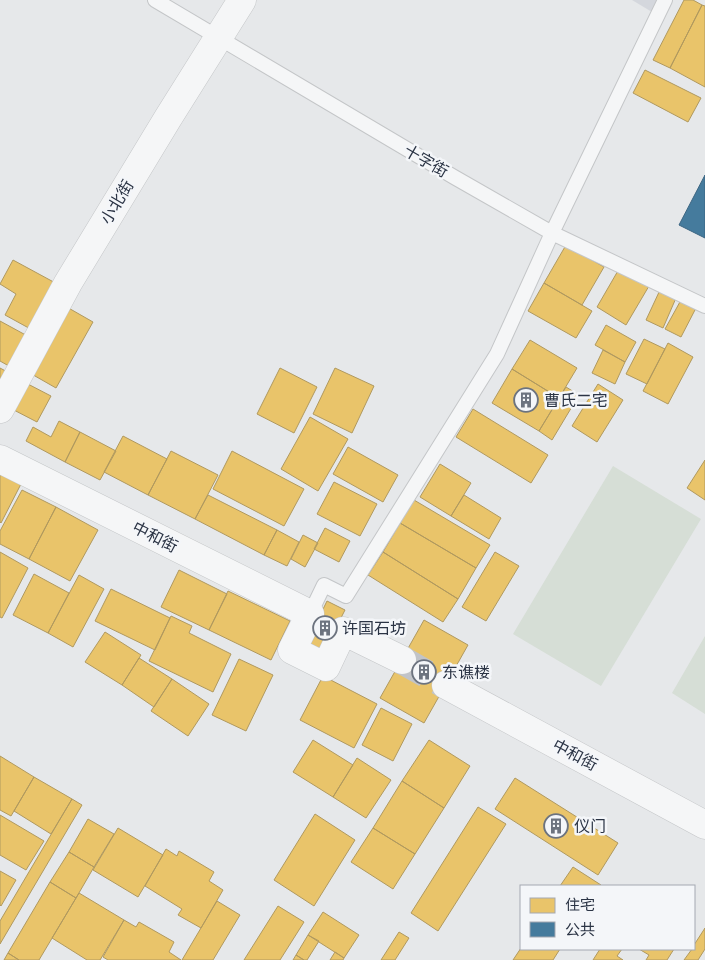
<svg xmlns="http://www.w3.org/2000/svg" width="705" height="960" font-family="'Public Sans','Noto Sans SC',sans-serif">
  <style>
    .built { fill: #d4d7dd }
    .green { fill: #d6ded6 }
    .homes { fill: #e9c46a; stroke: #b0995f }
    .public { fill: #457b9d; stroke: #3d6683 }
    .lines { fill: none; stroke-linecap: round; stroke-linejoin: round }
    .minor-tunnel { stroke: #c1c4c9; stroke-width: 28; stroke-dasharray: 28 14; stroke-linecap: butt }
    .service-casing { stroke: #c4c6c8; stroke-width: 16 }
    .minor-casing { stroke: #c4c6c8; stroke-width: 29 }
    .service { stroke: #f5f6f7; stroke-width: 14 }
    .minor { stroke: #f5f6f7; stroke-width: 28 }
    .labels { text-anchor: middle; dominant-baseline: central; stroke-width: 5; stroke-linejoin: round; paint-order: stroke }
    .street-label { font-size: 16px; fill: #2b3445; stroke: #f4f6f9 }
    .poi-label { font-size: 16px; fill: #2b3445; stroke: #f4f6f9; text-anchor: start }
  </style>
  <rect width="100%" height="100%" fill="#e6e8ea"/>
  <path class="built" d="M632 0H658L652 12Z"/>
  <path class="green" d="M613 466 701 519 601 686 513 634Z
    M705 636V714L672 693Z"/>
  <path class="homes" d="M684 0H693L702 5 670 68 653 60Z
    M702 5 705 6V87L670 68Z
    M645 70 701 98 688 122 633 93Z
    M566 245 604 267 582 305 544 283Z
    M13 260 61 286 36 332 5 315 16 294 0 284Z
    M619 269 649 286 626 325 597 307Z
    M544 283 592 311 576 338 528 311Z
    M660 290 676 298 663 328 646 320Z
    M681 300 696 308 681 337 665 329Z
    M65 306 93 322 56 388 28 372Z
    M0 321 33 339 16 370 0 361Z
    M606 325 636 342 625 362 595 345Z
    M644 339 665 349 647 384 626 374Z
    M530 340 577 368 559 398 512 369Z
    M668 343 693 357 668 404 643 391Z
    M603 350 625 362 615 384 592 373Z
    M0 368 13 375 0 399Z
    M280 368 317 387 294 433 257 414Z
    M335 368 374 386 352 433 313 414Z
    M512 369 559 398 539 431 492 403Z
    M24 382 51 396 37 422 10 408Z
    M598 384 623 400 597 442 572 426Z
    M566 387 579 395 552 440 539 431Z
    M473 409 548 455 531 483 456 437Z
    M310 417 348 439 318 491 281 469Z
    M59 421 80 432 65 462 26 441 33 427 51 437Z
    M80 432 116 451 100 480 65 462Z
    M123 436 167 459 148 495 104 472Z
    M348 447 398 475 383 502 333 474Z
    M171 451 218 475 195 519 148 495Z
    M232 451 304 489 284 526 213 489Z
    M705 460V500L687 488Z
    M440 464 471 483 451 516 420 497Z
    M0 473 21 484 1 523 0 522Z
    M334 482 377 504 360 536 317 514Z
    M22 490 56 507 29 559 0 544V531Z
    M208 495 277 530 264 555 195 519Z
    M464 495 501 518 489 539 451 516Z
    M414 500 490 545 476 568 400 523Z
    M56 507 98 530 70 581 29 559Z
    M400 523 476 568 458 599 383 552Z
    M325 528 350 541 339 562 314 549Z
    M277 530 299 542 287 566 264 555Z
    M303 535 318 543 305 567 291 559Z
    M0 552 28 568 2 618 0 617Z
    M383 552 458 599 443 622 368 575Z
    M495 552 519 566 486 621 462 607Z
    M179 570 227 594 209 630 161 607Z
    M34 574 69 593 48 633 13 615Z
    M79 575 104 589 73 647 48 633Z
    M111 589 170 618 155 650 95 621Z
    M228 591 290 621 271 660 209 630Z
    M327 601 345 610 322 655 305 646Z
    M171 616 192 626 189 633 231 654 213 692 149 661Z
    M424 620 468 645 424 723 380 698Z
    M105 632 141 655 122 685 85 662Z
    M139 658 172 679 154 707 122 685Z
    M239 659 273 675 246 731 212 715Z
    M323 676 377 704 354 748 300 720Z
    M172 679 209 704 188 736 151 711Z
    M381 708 412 724 393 761 362 745Z
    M313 740 353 765 333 797 293 772Z
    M429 740 470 766 444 808 402 781Z
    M0 756 34 777 11 816 0 810Z
    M357 758 391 780 366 818 333 797Z
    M34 777 72 799 51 834 14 811Z
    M515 778 618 843 598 875 495 809Z
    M402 781 444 808 415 854 373 828Z
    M72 799 82 805 0 944V921Z
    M478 807 506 824 438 931 411 913Z
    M315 814 355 840 314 906 274 880Z
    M0 815 44 841 26 870 0 855Z
    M88 819 114 834 94 867 69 852Z
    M118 828 163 855 138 897 93 870Z
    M373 828 415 854 393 889 351 862Z
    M166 849 177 856 179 851 214 872 209 881 223 890 201 928 178 915 182 909 145 886Z
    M69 852 94 867 76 898 50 882Z
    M573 867 601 885 600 886H560Z
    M0 871 16 880 1 906 0 905Z
    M50 882 76 898 39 960H19L8 953Z
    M79 893 124 920 100 960H87L52 938Z
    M217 901 240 915 213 960H182Z
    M278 906 304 922 280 960H244Z
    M323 912 359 935 344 958 308 935Z
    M124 920 136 927 139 922 174 942 169 952 181 960H108L103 957Z
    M705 928V949L698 960H684L692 949H694V945Z
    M399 932 409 938 395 960H381Z
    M308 935 319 941 307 960H304L296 955Z
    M521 948V949H560L553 960H513Z
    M600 949H622L617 956 623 960H593Z
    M639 949H674L667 960H646L649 955Z
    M335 952 344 958 343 960H330Z
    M8 953 19 960H4Z
    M296 955 304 960H293Z"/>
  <path class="public" d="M705 175V238L679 225Z"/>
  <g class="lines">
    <path class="minor-tunnel" d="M402 660 446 685"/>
    <g class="service-casing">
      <path id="service" d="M155 0 454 177 552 233 705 306
        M310 614 324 585 346 596 497 354 552 233 665 0"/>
    </g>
    <g class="minor-casing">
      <path id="minor" d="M0 409 68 283 168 118 242 0
        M0 459 310 614 292 650 326 667 343 631 402 660
        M446 685 705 825"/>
    </g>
    <use href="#service" class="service"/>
    <use href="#minor" class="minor"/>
  </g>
  <defs>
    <g id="building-ring" transform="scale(1.25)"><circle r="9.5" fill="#f4f6f9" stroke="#6c737f" stroke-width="1.5"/><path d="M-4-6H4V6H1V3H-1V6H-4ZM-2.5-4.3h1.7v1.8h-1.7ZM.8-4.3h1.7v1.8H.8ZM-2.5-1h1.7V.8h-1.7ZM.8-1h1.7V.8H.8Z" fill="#6c737f"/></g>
  </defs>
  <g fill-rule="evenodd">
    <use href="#building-ring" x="526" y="400"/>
    <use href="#building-ring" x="325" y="628"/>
    <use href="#building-ring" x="424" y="672"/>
    <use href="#building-ring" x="556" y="826"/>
  </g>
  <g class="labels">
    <g class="street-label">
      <text transform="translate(426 161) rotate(30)">十字街</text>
      <text transform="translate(117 202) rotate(-59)">小北街</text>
      <text transform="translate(155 537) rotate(27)">中和街</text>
      <text transform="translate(575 755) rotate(28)">中和街</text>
    </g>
    <g class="poi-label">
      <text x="544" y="400">曹氏二宅</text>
      <text x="342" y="628">许国石坊</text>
      <text x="442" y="672">东谯楼</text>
      <text x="574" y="826">仪门</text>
    </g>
  </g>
  <rect x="520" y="885" width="175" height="65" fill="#f4f6f9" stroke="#a4a8b1"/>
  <rect x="530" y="898" width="25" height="15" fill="#e9c46a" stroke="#a4a8b1"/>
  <text x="565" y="910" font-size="15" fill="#2b3445">住宅</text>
  <rect x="530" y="922" width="25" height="15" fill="#457b9d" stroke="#a4a8b1"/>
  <text x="565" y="935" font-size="15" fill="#2b3445">公共</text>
</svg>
